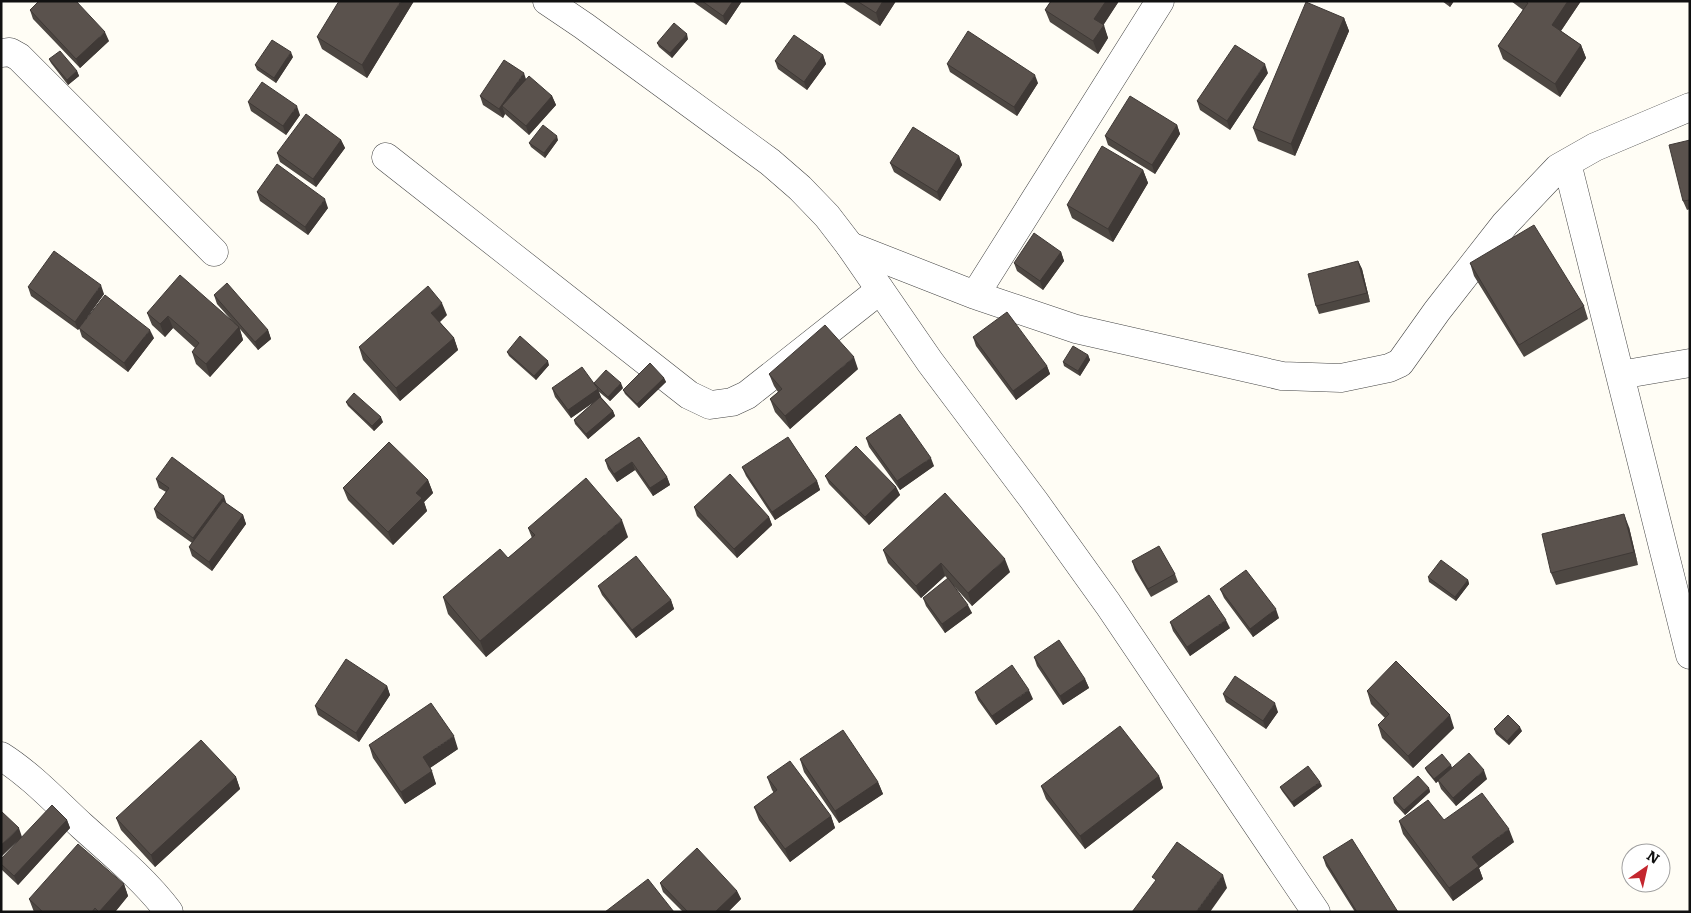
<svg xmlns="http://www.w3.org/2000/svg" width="1691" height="913" font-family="Literata,serif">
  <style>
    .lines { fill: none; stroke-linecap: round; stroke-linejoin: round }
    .minor-casing { stroke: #444; stroke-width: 29 }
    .tertiary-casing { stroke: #444; stroke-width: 29 }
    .minor { stroke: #fff; stroke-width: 28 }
    .tertiary { stroke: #fff; stroke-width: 28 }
    .wall { fill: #4d4742 }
    .shaded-wall { fill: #3f3936 }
    .building { fill: #5a524d; stroke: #3f3936 }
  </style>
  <rect width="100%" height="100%" fill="#fffdf5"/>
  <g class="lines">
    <g class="minor-casing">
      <path id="minor" d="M1 53 10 52 19 57 214 252
        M386 157 689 395 710 405 732 402 747 395 880 290
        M1567 163 1690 655
        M850 246 975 295 1076 329 1282 376 1341 378 1389 368 1400 363 1437 311 1505 224 1558 168 1595 147 1690 107
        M975 295 1160 1
        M1620 375 1690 363
        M1 756C31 775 56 802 82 826 112 853 145 880 169 912"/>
    </g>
    <g class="tertiary-casing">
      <path id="tertiary" d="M547 1 584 26 770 162 800 188 827 216 850 246 930 362 1035 502 1108 604 1316 912"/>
    </g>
    <use href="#minor" class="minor"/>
    <use href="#tertiary" class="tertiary"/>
  </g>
  <path class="wall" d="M414 1 367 78 322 49 317 37Z
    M692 1H742L726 25Z
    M842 1H896L880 26Z
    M1051 1H1119L1103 25 1108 38 1098 54 1050 22 1045 10Z
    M1442 1H1454L1450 7Z
    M1511 1H1581L1561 31 1581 45 1586 58 1560 97 1503 59 1498 46 1523 10Z
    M30 10 109 41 80 68 33 19Z
    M1344 18 1349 31 1295 156 1258 141 1253 128Z
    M688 39 672 58 659 47 657 43Z
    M823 55 826 64 807 90 778 69 775 61Z
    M293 57 276 83 257 70 255 65Z
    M49 59 77 71 79 76 68 85 51 63Z
    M947 64 1038 83 1017 116 950 72Z
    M1268 73 1230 130 1200 110 1197 101Z
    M526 79 552 96 556 105 529 135 505 114 503 118 483 105 480 96Z
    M248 102 300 115 286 135 251 111Z
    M1177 125 1180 134 1155 174 1108 145 1105 136Z
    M341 140 345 148 316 187 280 162 277 153Z
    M558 140 545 158 531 147 529 143Z
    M1690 140V209L1687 210 1683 201Z
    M959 156 962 165 940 201 894 172 890 163Z
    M1143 170 1148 183 1113 242 1072 218 1067 205Z
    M257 192 328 208 308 235 260 201Z
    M1061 252 1064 261 1043 290 1017 271 1014 263Z
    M1358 261 1362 269 1370 302 1319 314 1316 306Z
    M1470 263 1584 306 1588 319 1524 357 1474 276Z
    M28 287 104 294 78 330 31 296Z
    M214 295 268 330 271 339 258 350 240 329 243 340 210 377 196 364 192 352 195 348 173 328 165 337 152 325 147 313 234 323 217 304Z
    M447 315 440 322 454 338 458 350 400 401 363 360 359 347Z
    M79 328 154 338 128 372 82 337Z
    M973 337 1047 366 1050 374 1016 400 976 346Z
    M507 352 549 365 536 380 509 356Z
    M1088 355 1090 360 1080 376 1064 366 1063 362Z
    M858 369 790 429 775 412 770 399 778 392 774 386 769 374Z
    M664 378 666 382 639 408 625 394 623 390Z
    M594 383 623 388 610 401 598 391 601 397 613 411 615 416 588 439 575 424 574 420 594 402 571 418 555 397 552 388Z
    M346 402 383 422 374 431 348 406Z
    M639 437 667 477 670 485 653 496 635 470 617 482 608 469 605 460Z
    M866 438 934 466 900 490 869 447Z
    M742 467 817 481 820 490 775 520 746 476Z
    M825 476 896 487 900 495 869 525 829 484Z
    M156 479 227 504 243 515 246 524 212 571 192 556 189 547 192 543 157 518 154 509 166 492 159 488Z
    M428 480 433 493 424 502 427 511 393 545 348 500 343 488Z
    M694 507 769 517 772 525 737 558 697 516Z
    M1629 527 1638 565 1556 585 1551 573Z
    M528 528 628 537 486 657 448 614 443 597 508 558 532 538Z
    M883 550 1010 572 972 606 953 585 972 613 945 633 926 606 923 598 948 579 945 576 921 598 888 563Z
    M1132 561 1175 574 1178 582 1151 597 1135 570Z
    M1428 577 1468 580 1469 584 1456 601 1429 582Z
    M598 586 671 600 674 609 636 638 602 595Z
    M1220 589 1279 618 1253 637 1224 598Z
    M1170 622 1230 628 1190 656 1173 631Z
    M1034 657 1085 679 1089 688 1063 705 1037 666Z
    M387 686 390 695 359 742 318 715 315 706Z
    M1367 691 1454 728 1413 768 1382 738 1378 725 1385 718 1371 704Z
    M975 692 1033 699 996 725 978 700Z
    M1223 694 1278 712 1266 729 1226 702Z
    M1494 729 1522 731 1509 745 1496 734Z
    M369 745 458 749 430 768 436 784 405 804 373 758Z
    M800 759 878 782 883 794 839 823 804 772Z
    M1451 765 1452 768 1487 779 1456 806 1441 789 1438 781 1436 783 1427 772 1425 768Z
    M1159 776 1163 788 1085 849 1046 799 1041 786Z
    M236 777 240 789 155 867 121 830 116 818Z
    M767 777 831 816 835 828 790 862 759 820 754 807 774 793 772 790Z
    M1322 786 1294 807 1282 791 1280 787Z
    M1429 788 1430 792 1405 815 1394 803 1393 798Z
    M67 820 70 828 18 885 2 870 1 868V859Z
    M1444 820 1514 842 1479 868 1483 879 1453 901 1403 834 1399 821Z
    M1323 857 1398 912H1355L1326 866Z
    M660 883 737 891 741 899 728 912H683L663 892Z
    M124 884 128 896 115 912H34L29 899Z"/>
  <path class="shaded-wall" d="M401 1H414L367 78 362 65Z
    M733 1H742L726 25 723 16Z
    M883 1H896L880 26 876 13Z
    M1106 1H1119L1099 32 1094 19Z
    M1448 1H1454L1450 7Z
    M1568 1H1581L1556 38 1552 25Z
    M1344 18 1349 31 1295 156 1291 144Z
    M1104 25 1108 38 1098 54 1093 41Z
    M105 32 109 41 80 68 76 59Z
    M687 34 688 39 672 58 670 53Z
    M1581 45 1586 58 1560 97 1555 84Z
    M291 52 293 57 276 83 274 78Z
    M823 55 826 64 807 90 804 82Z
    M1265 64 1268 73 1230 130 1227 121Z
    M77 71 79 76 68 85 67 80Z
    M524 73 527 82 502 106 505 114 503 118 499 109Z
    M1035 75 1038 83 1017 116 1014 107Z
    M552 96 556 105 529 135 526 126Z
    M297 106 300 115 286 135 283 126Z
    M1177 125 1180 134 1155 174 1152 165Z
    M557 136 558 140 545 158 544 153Z
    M341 140 345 148 316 187 313 179Z
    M959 156 962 165 940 201 937 192Z
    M1143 170 1148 183 1113 242 1108 229Z
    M325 199 328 208 308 235 305 227Z
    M1061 252 1064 261 1043 290 1040 281Z
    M1358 261 1362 269 1370 302 1367 293Z
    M101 285 104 294 78 330 75 322Z
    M442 303 447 315 436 325 431 313Z
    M168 316 173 328 165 337 160 324Z
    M239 327 243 340 210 377 206 364Z
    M150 330 154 338 128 372 124 363Z
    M268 330 271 339 258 350 255 342Z
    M454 338 458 350 400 401 396 388Z
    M1088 355 1090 360 1080 376 1078 371Z
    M854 357 858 369 790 429 785 416Z
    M548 361 549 365 536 380 534 376Z
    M1047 366 1050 374 1016 400 1013 391Z
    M664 378 666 382 639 408 637 404Z
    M621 383 623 388 610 401 608 397Z
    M598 389 601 397 571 418 568 410Z
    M613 411 615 416 588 439 586 434Z
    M381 417 383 422 374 431 372 426Z
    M931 458 934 466 900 490 897 481Z
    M632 462 635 470 617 482 614 474Z
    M667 477 670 485 653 496 650 488Z
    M428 480 433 493 424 502 427 511 393 545 388 532 416 493Z
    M817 481 820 490 775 520 772 512Z
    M896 487 900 495 869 525 865 517Z
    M224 496 227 505 196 546 193 538Z
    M1624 514 1629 527 1638 565 1634 552Z
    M243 515 246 524 212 571 209 562Z
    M769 517 772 525 737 558 734 549Z
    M622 520 628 537 486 657 480 641Z
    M1005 559 1010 572 972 606 968 593Z
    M941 563 945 576 921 598 916 586Z
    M1468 580 1469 584 1456 601 1455 597Z
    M671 600 674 609 636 638 632 630Z
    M968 605 972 613 945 633 942 624Z
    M1276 609 1279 618 1253 637 1250 629Z
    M1226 620 1230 628 1190 656 1187 647Z
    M1085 679 1089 688 1063 705 1060 696Z
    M387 686 390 695 359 742 356 733Z
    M1029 690 1033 699 996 725 992 716Z
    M1275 703 1278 712 1266 729 1263 721Z
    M1450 715 1454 728 1413 768 1408 756Z
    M1520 727 1522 731 1509 745 1507 741Z
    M454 736 458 749 427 770 423 757Z
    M1451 765 1452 769 1436 783 1434 779Z
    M1484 770 1487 779 1456 806 1453 798Z
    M432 771 436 784 405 804 401 792Z
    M1159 776 1163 788 1085 849 1080 836Z
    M236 777 240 789 155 867 151 855Z
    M878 782 883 794 839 823 835 811Z
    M1320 782 1322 786 1294 807 1292 802Z
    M1429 788 1430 792 1405 815 1404 810Z
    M831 816 835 828 790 862 785 849Z
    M67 820 70 828 18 885 14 876Z
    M19 828 22 837 1 857V845Z
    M1509 829 1514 842 1479 868 1483 879 1453 901 1449 888 1472 857Z
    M1223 875 1227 888 1210 912H1196Z
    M124 884 128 896 115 912H99Z
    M737 891 741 899 728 912H715Z"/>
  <path class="building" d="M39 1H76L105 32 76 59 30 10Z
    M339 1H401L362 65 317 37Z
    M702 1H733L723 16Z
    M857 1H883L876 13Z
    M1051 1H1106L1094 19 1104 25 1093 41 1045 10Z
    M1525 1H1568L1552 25 1581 45 1555 84 1498 46 1528 3Z
    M1306 2 1344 18 1291 144 1253 128Z
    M674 23 687 34 670 53 657 43Z
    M968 31 1035 75 1014 107 947 64Z
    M794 35 823 55 804 82 775 61Z
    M272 40 291 52 274 78 255 65Z
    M1235 45 1265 64 1227 121 1197 101Z
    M60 51 77 71 67 80 49 59Z
    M504 60 524 73 499 109 480 96Z
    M529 76 552 96 526 126 502 106Z
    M262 82 297 106 283 126 248 102Z
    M1130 96 1177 125 1152 165 1105 136Z
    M306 114 341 140 313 179 277 153Z
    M543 125 557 136 544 153 529 143Z
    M913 127 959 156 937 192 890 163Z
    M1690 140V200L1683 201 1669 145Z
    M1102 146 1143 170 1108 229 1067 205Z
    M277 164 325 199 305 227 257 192Z
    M1534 225 1584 306 1519 345 1470 263Z
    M1034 233 1061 252 1040 281 1014 263Z
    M54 251 101 285 75 322 28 287Z
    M1358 261 1367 293 1316 306 1308 274Z
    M180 275 239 327 206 364 192 352 199 343 168 316 160 324 147 313Z
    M227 283 268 330 255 342 214 295Z
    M428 286 442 303 431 313 454 338 396 388 359 347Z
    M105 295 150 330 124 363 79 328Z
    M1007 312 1047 366 1013 391 973 337Z
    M825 325 854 357 785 416 770 399 782 389 769 374Z
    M520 336 548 361 534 376 507 352Z
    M1073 346 1088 355 1078 371 1063 362Z
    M650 363 664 378 637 404 623 390Z
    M582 367 598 389 568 410 552 388Z
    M606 370 621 383 608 397 594 383Z
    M354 393 381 417 372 426 346 402Z
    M600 397 613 411 586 434 574 420Z
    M900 414 931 458 897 481 866 438Z
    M639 437 667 477 650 488 632 462 614 474 605 460Z
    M788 437 817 481 772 512 742 467Z
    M389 442 428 480 416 493 422 498 388 532 343 488Z
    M856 446 896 487 865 517 825 476Z
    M172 457 224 496 193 538 154 509 169 488 156 479Z
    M730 474 769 517 734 549 694 507Z
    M586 478 622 520 480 641 443 597 500 549 508 558 535 535 528 528Z
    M945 493 1005 559 968 593 941 563 916 586 883 550Z
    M223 501 243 515 209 562 189 547Z
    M1624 514 1634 552 1551 573 1542 534Z
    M1159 546 1175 574 1148 589 1132 561Z
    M636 556 671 600 632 630 598 586Z
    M1441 560 1468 580 1455 597 1428 577Z
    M1246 570 1276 609 1250 629 1220 589Z
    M948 578 968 605 942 624 923 598Z
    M1209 595 1226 620 1187 647 1170 622Z
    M1059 640 1085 679 1060 696 1034 657Z
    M346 659 387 686 356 733 315 706Z
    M1396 661 1450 715 1408 756 1378 725 1389 714 1367 691Z
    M1012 665 1029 690 992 716 975 692Z
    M1235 676 1275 703 1263 721 1223 694Z
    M431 703 454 736 423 757 432 771 401 792 369 745Z
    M1508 715 1520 727 1507 741 1494 729Z
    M1120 726 1159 776 1080 836 1041 786Z
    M843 730 878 782 835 811 800 759Z
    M201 740 236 777 151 855 116 818Z
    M1469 753 1484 770 1453 798 1438 780Z
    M1442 754 1451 765 1434 779 1425 768Z
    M790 761 831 816 785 849 754 807 777 790 767 777Z
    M1308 766 1320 782 1292 802 1280 787Z
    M1418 776 1429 788 1404 810 1393 798Z
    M1482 793 1509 829 1472 857 1479 866 1449 888 1399 821 1428 800 1444 820Z
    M52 805 67 820 14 876 1 864V859Z
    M1 811 19 828 1 845Z
    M1352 839 1398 912H1357L1323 857Z
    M1177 842 1223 875 1196 912H1132L1156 880 1152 877Z
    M78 844 124 884 99 912 95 908 92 912H43L29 899Z
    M697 848 737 891 715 912H688L660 883Z
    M648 879 674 912H605Z"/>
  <rect width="1691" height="913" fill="none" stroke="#111111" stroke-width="5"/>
  <g transform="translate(1646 868) rotate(34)"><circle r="24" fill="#ffffff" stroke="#a0a0a0"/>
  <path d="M0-4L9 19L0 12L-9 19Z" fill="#c4262e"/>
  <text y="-8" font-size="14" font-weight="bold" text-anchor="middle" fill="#111111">N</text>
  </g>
</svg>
